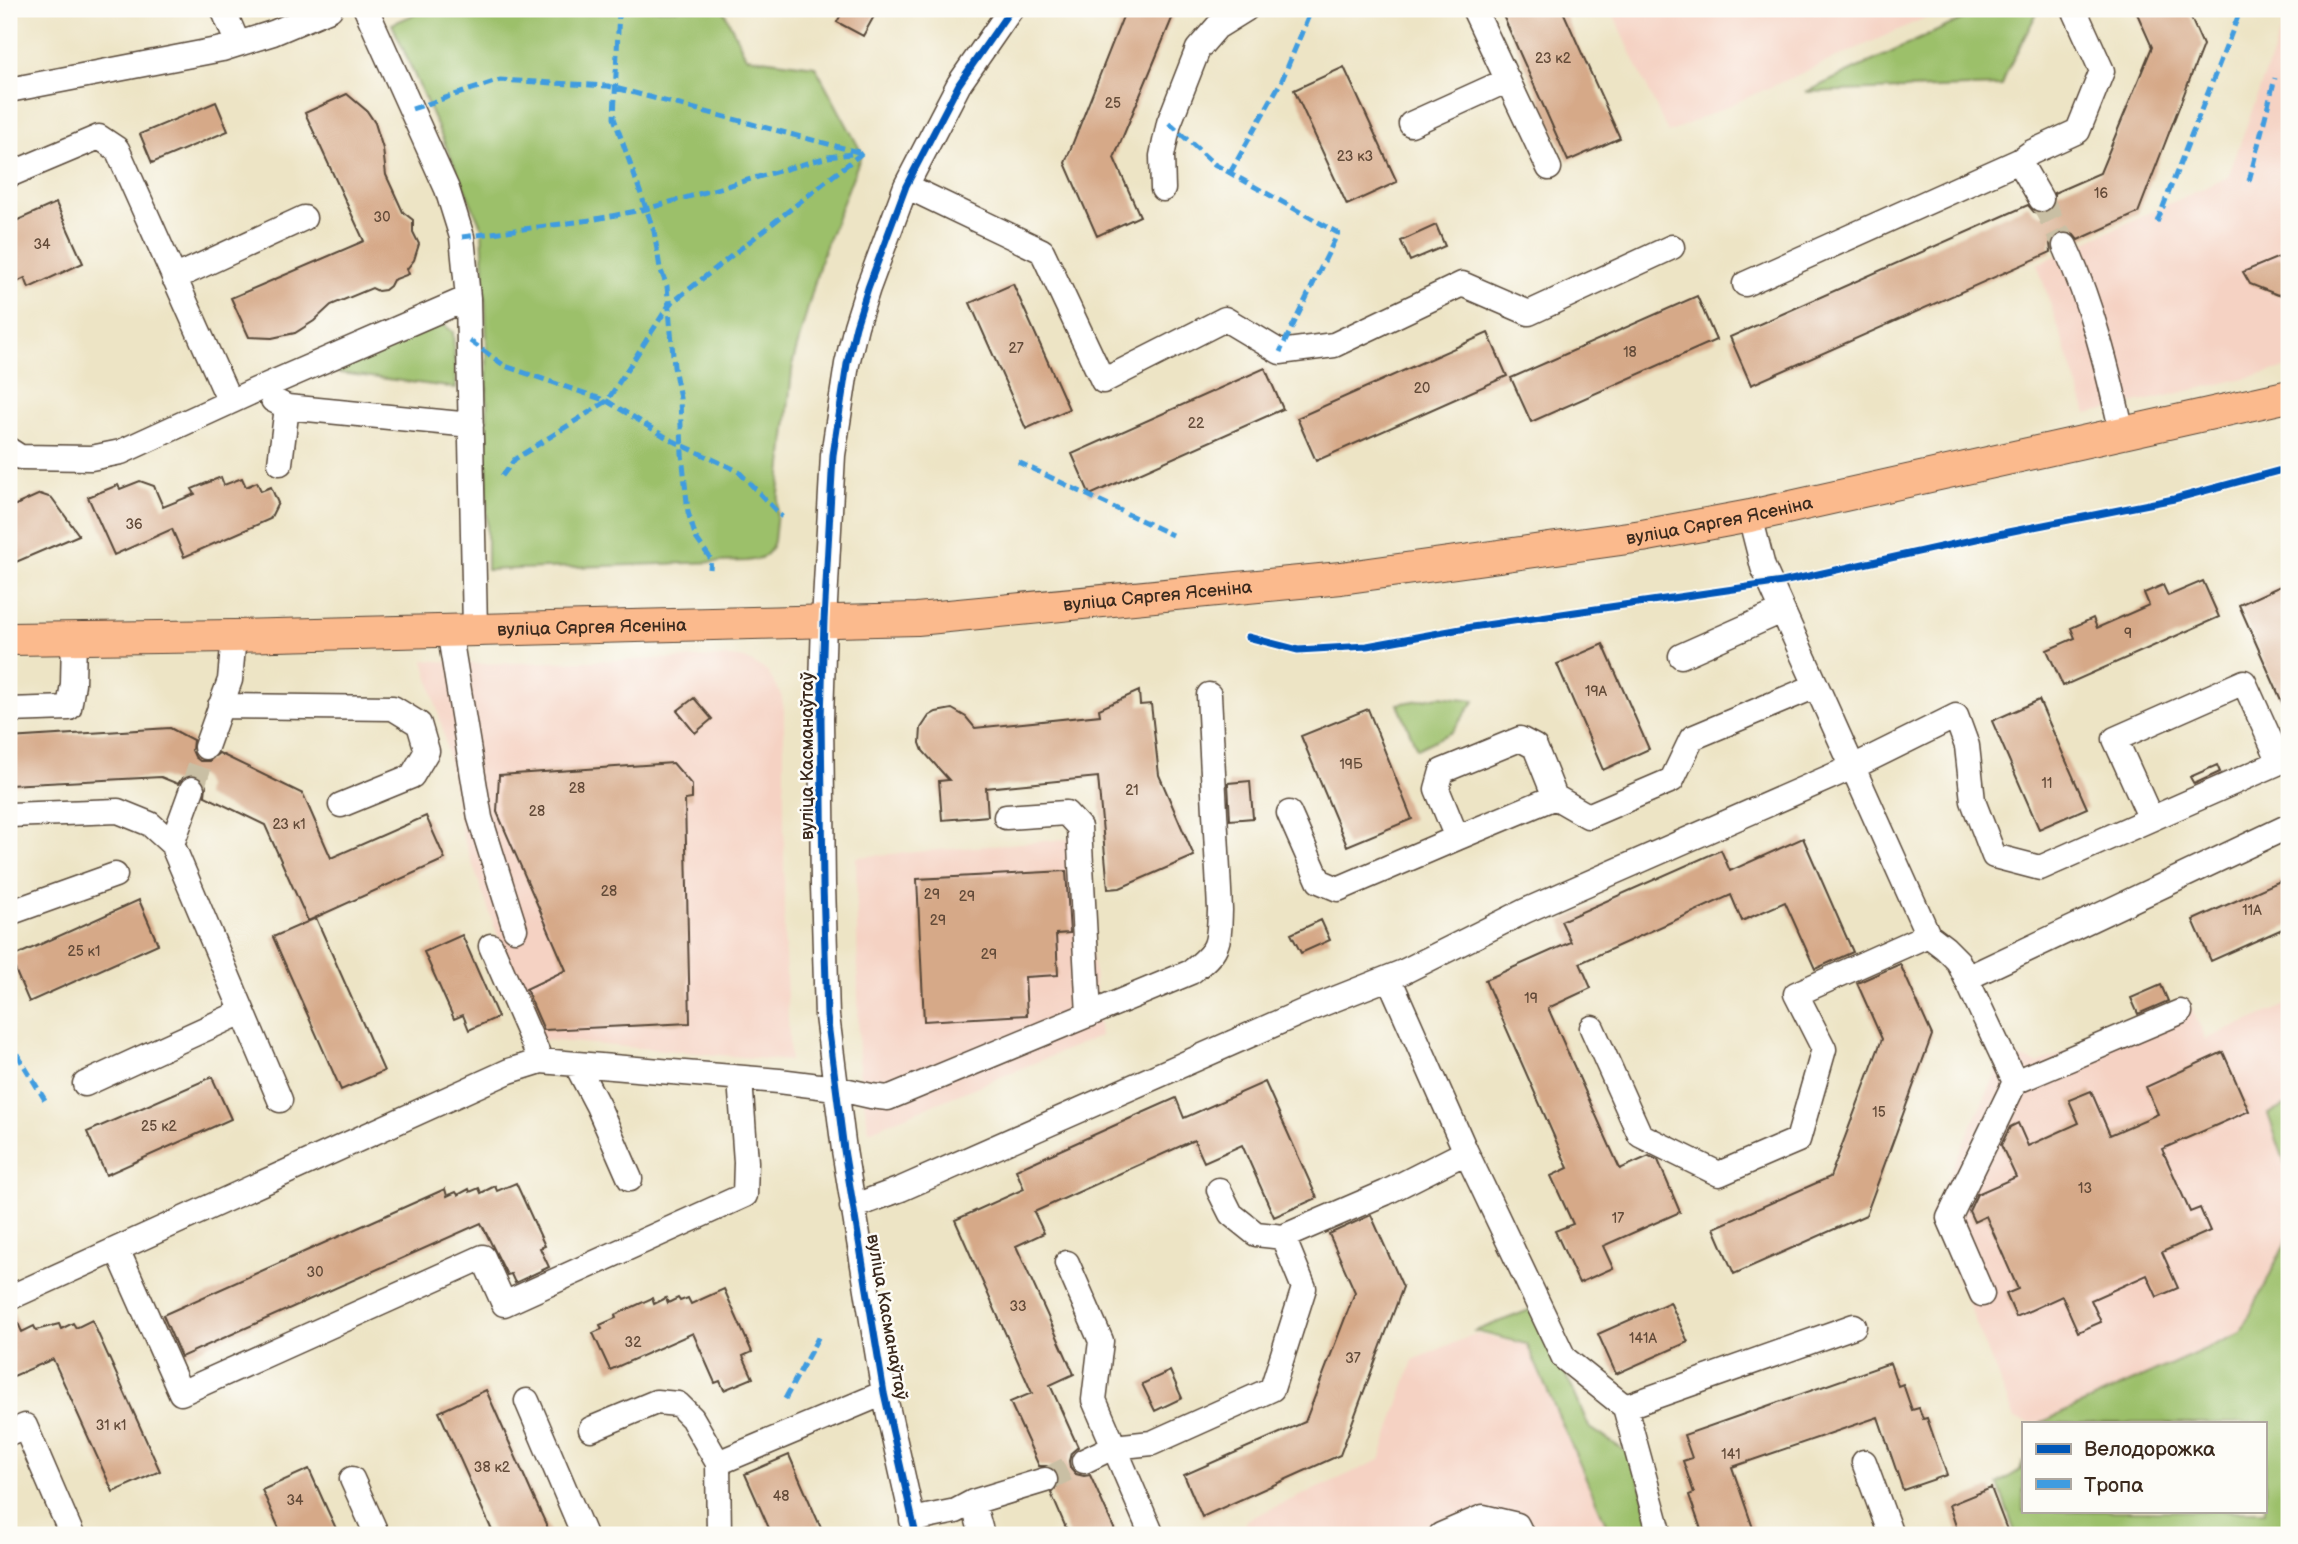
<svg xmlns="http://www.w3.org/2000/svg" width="2298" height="1544" font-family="'Balsamiq Sans',sans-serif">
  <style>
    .built { fill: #f5d2c3 }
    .green { fill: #9cc06a; stroke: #6c7544; stroke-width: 2 }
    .building { fill: #d6a988 }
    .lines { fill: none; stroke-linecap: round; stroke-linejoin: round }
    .minor-tunnel { stroke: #c9bfa4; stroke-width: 24; stroke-dasharray: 24 12; stroke-linecap: butt }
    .minor-casing { stroke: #564637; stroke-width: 27 }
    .major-casing { stroke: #564637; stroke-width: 34 }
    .minor { stroke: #fff; stroke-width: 24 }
    .major { stroke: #fbba8d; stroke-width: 32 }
    .quiet { stroke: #3f9ce0; stroke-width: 5; stroke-dasharray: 10 5; stroke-linecap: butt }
    .cycleway-casing { stroke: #fdfcf7; stroke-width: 11 }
    .cycleway { stroke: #0057b8; stroke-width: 7 }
    .labels { text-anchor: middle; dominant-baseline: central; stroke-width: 5; stroke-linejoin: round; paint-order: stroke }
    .number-label { font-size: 14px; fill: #624a38 }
    .street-label { font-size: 18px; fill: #3b2a1e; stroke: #fdfcf7 }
  </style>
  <rect width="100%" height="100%" fill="#fdfcf7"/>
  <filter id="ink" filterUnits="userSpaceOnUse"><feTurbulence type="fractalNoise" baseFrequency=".0143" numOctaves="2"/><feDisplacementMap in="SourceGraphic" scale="14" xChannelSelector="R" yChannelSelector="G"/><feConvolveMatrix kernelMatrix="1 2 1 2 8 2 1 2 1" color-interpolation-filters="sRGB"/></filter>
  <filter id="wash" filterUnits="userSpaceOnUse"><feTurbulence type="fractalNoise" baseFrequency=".00686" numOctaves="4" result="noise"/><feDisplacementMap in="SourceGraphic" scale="28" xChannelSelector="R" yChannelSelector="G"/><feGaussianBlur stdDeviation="1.57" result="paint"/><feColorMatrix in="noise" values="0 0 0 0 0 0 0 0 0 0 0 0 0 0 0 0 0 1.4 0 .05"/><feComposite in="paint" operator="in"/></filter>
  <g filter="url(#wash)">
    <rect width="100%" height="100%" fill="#ede4c5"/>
    <path class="built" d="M1611 9H1945L1668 133Z
      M2289 19V368L2087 414 2037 264 2228 177 2284 22Z
      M731 657 745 659 766 670 781 694 784 710V933L790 1061 534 1039 463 837 443 731 424 660 477 664Z
      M1081 838 1100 1036 869 1131 859 1071 856 857Z
      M2186 998 2206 1039 2289 1004V1104L2268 1114 2289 1175V1236L2241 1333 2040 1423H2031L2015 1419 1931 1213 1999 1067 2019 1057 2038 1064Z
      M1475 1334 1526 1345 1610 1535H1242L1246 1520 1380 1460 1413 1360Z"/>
    <path class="green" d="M427 9H723L746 57 815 66 862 153 822 256 793 362 774 541C770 556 762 559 747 561L487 570V344L482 228 392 24Z
      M1984 9H2039L2007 71 2002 86 1806 92Z
      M434 324H443L453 332 456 388 332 372Z
      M1440 696 1475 700 1452 732 1417 749 1398 704Z
      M2289 1104V1175L2268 1114Z
      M2289 1236V1535H2016L1998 1484 2020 1470 2023 1461V1511H2265V1423H2040L2241 1333Z
      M1537 1307 1589 1427 1633 1456 1653 1535H1611L1527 1344 1475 1331Z"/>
    <g id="blocks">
      <path class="building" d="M844 9H878L863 36 837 22Z
        M1126 9H1176L1114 158 1140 216 1097 236 1065 163Z
        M1500 9H1562L1620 138 1568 161Z
        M2135 9H2187L2203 45 2138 213 2078 240 2074 235 2067 231 2059 233 2054 237 2050 244 2051 252 1751 385 1730 337 2028 205 2034 212 2042 214 2048 212 2054 206V193L2100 173 2152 47Z
        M1344 67 1397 182 1347 205 1294 90Z
        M347 94 367 111 375 123 383 149 386 175 403 212 413 220V232L419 244 414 260 407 269 409 274 393 280 390 286 385 290 378 291 372 288 331 305 314 321 295 333 272 338 249 337 231 298 364 241 305 113Z
        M216 102 228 131 152 163 140 134Z
        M56 203 83 263 29 288 25 278 9 286V224Z
        M1436 225 1445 246 1410 261 1401 241Z
        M2279 257 2289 260V292L2278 295 2250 284 2243 272Z
        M1013 284 1069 409 1026 429 970 303Z
        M1697 296 1716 340 1531 422 1511 378Z
        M1488 333 1507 376 1316 461 1297 418Z
        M1265 368 1283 409 1090 495 1072 454Z
        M221 477 224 485 242 478 246 487 257 482 261 491 271 487 278 503 270 519 184 557 172 529 114 555 88 497 118 485 120 489 140 481 154 486 163 507 195 494 192 489Z
        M40 494 52 498 79 535 9 565V508Z
        M2203 581 2219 617 2063 686 2047 650 2075 638 2071 628 2093 618 2097 628 2149 605 2144 593 2163 585 2168 596Z
        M2289 582V718L2239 605Z
        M1603 644 1649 749 1603 770 1557 664Z
        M1139 691 1140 705 1151 704 1159 775 1194 856 1120 888 1108 889 1098 777 986 788 988 816 942 820 939 781 949 780 923 751 920 743 921 728 929 716 936 712 952 709 966 717 975 728 1100 715 1099 709Z
        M694 698 712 719 695 733 677 711Z
        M2039 700 2087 808 2039 829 1992 721Z
        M1368 709 1412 819 1347 846 1301 736Z
        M170 728 193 740 192 750 195 757 200 761H209L219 753 303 794 331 858 426 816 445 859 308 921 265 825 205 796 206 786 203 779 198 775H189L182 778 178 784 161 777 9 785V738Z
        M673 763 692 785V799L685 800 690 1023 544 1030 526 989 566 970 497 812 499 775Z
        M2217 765 2220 772 2194 784 2190 777Z
        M1250 781 1253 818 1230 820 1228 783Z
        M1803 838 1853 952 1815 969 1785 902 1742 921 1731 895 1580 963 1591 988 1548 1008 1620 1169 1649 1156 1658 1160 1680 1212 1603 1246 1613 1268 1579 1283 1555 1231 1573 1224 1551 1176 1568 1168 1485 980 1571 942 1561 921 1721 850 1730 871Z
        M1066 871 1070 933 1056 934 1058 975 1025 977 1027 1015 924 1021 917 879Z
        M2289 877V926L2211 961 2193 920Z
        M139 900 158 944 29 1002 10 958Z
        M316 918 384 1071 341 1090 273 937Z
        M1321 920 1330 940 1301 953 1291 934Z
        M462 935 498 1017 469 1030 463 1015 454 1019 424 952Z
        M1900 964 1932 1035 1866 1215 1734 1274 1714 1228 1830 1177 1882 1039 1857 983Z
        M2161 985 2168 1001 2138 1014 2131 998Z
        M2223 1052 2249 1111 2162 1149 2190 1212 2200 1208 2210 1231 2162 1252 2178 1288 2157 1297 2147 1275 2091 1300 2101 1322 2078 1332 2062 1296 2016 1317 2006 1294 2018 1289 1986 1216 1974 1222 1969 1211 1977 1194 2016 1177 2001 1145 2010 1127 2018 1123 2028 1146 2079 1123 2069 1100 2091 1091 2110 1135 2158 1114 2146 1087Z
        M212 1077 231 1119 106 1175 87 1132Z
        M1265 1082 1317 1198 1274 1217 1242 1145 1204 1162 1194 1140 1034 1212 1044 1233 1016 1246 1074 1374 1050 1385 1078 1447 1071 1453 1069 1461 1070 1467 1076 1474 1084 1476 1090 1475 1117 1535H1069L1051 1493 1059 1484V1475L1056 1470 1049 1466H1039L1010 1402 1032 1393 955 1220 1024 1189 1016 1170 1131 1118 1176 1098 1184 1118Z
        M516 1183 545 1246 540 1248 549 1267 515 1283 511 1274 507 1275 481 1223 181 1357 163 1315 445 1189 447 1196 456 1192 458 1195 469 1189 470 1192 479 1188 481 1193 495 1186 497 1191Z
        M1371 1215 1403 1287 1340 1455 1202 1517 1184 1475 1305 1422 1355 1292 1329 1234Z
        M724 1289 752 1352 743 1356 753 1378 724 1390 720 1381 715 1383 693 1333 610 1370 593 1333 602 1329 600 1325 616 1318 615 1315 652 1298 654 1304 666 1298 668 1303 678 1298 680 1301 688 1298 691 1304Z
        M1670 1302 1688 1342 1616 1374 1598 1334Z
        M13 1312 22 1332 34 1326 36 1330 59 1324 61 1329 73 1323 76 1328 92 1320 160 1471 113 1492 53 1359 9 1378V1313Z
        M1890 1363 1898 1386 1903 1384 1912 1410 1919 1408 1923 1419 1927 1418 1947 1475 1903 1490 1878 1417 1732 1467 1754 1531 1741 1535H1703L1689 1495 1694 1493 1683 1461 1692 1458 1684 1435Z
        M1170 1371 1182 1398 1155 1411 1142 1384Z
        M486 1390 533 1496 551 1535H494L439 1412Z
        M789 1455 824 1535H772L745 1474Z
        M309 1469 327 1509 339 1535H282L262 1490Z
        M1991 1488 2009 1535H1959L1949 1505Z"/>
    </g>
  </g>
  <g filter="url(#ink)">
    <use href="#blocks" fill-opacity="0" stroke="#564637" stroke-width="2"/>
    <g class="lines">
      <path class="minor-tunnel" d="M2041 199 2065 246
        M192 789 206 747
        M1045 1480 1084 1461"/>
      <g class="minor-casing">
        <path id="minor" d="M223 9 238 44
          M366 9 447 189 462 237 468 298 475 629
          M1474 9 1549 168
          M9 90 222 49 273 33 330 9
          M1411 124 1508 80
          M2019 161 2041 199
          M9 175 99 137 117 149 230 402
          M906 186 1042 251 1103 381 1225 319 1280 352 1334 345 1462 284 1529 313 1672 247
          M1163 189 1162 156 1169 123 1198 49 1217 27 1246 9
          M2065 246C2092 305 2108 370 2122 433
          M174 278 304 218
          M1745 284 2019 161 2032 152 2078 131 2102 71 2074 9
          M273 400 287 407 280 463
          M287 407 471 425
          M9 450 20 457 91 458 121 452 256 390 468 298
          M1750 516 1763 567 1928 935 1945 948 1958 961 2015 1082 1949 1218 1982 1294
          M449 630 480 818 515 929
          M1681 656 1782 611
          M220 706 393 708 419 724 427 751 412 776 341 805
          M9 710 69 708 73 684 74 637
          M206 747 230 680 234 636
          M192 789 172 844 280 1100
          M1555 797 1457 838 1437 789 1442 771 1520 739 1535 747 1555 797 1588 816 1672 780 1692 738 1816 686
          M1289 813 1319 881 1338 889 1457 838
          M9 815 118 811 150 824 172 844
          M1006 817 1066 813 1079 827 1089 1015
          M9 913 115 875
          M491 946 541 1061
          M1389 978 1466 1152 1564 1358 1625 1407 1660 1535
          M1967 978 2289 826
          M1592 1028 1640 1135 1719 1174 1798 1140 1824 1049 1796 994 1928 935
          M576 1064 598 1106 630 1179
          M2015 1082 2180 1012
          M85 1084 242 1012
          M1219 1190 1231 1214 1256 1234 1283 1237
          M852 1207 901 1189 1302 1012 1403 972 1525 911 1853 767 1956 716 1967 746 1973 801 1994 856 2040 868 2280 762 2244 682 2115 739 2151 819
          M117 1249 181 1393 483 1257 504 1304 745 1195 746 1162 740 1079
          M1067 1263 1101 1341 1094 1400 1152 1535
          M9 1298 509 1071 541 1061 779 1081 835 1088 871 1096 888 1098 1191 972C1219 950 1219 945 1220 910L1209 695
          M527 1401 584 1535
          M1625 1407 1854 1326
          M591 1429 656 1402 678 1404 692 1418 718 1463 719 1535
          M9 1433 25 1426 72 1535
          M1084 1461 1113 1447 1152 1443 1272 1389 1304 1288 1283 1237 1385 1193 1466 1152
          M1864 1462 1891 1535
          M718 1463 884 1393
          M352 1479 377 1535
          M973 1502 982 1535
          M912 1520 956 1511 973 1502 1045 1480
          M916 1535 884 1393 844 1150 827 1016 823 885 821 719 824 621 833 455 847 364 856 326 868 288 906 186 959 84 1011 9
          M1441 1535 1483 1517 1517 1525 1522 1535"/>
      </g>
      <g class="major-casing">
        <g id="major">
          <path id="s1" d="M9 639 234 636 917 619 1341 578 1642 536 1750 516 2289 396"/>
        </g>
      </g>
      <use href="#minor" class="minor"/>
      <use href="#major" class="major"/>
      <path class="quiet" d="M619 9 614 118 654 231 660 268 667 286 674 367 680 398 682 454 688 512 696 538 711 559 710 569
        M412 109 500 80 608 86 862 153
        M1169 123 1214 164 1338 233 1280 352
        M1230 173 1282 80 1310 13 1307 9
        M2249 181 2275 78
        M2157 222 2241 9
        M462 237 591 220 646 209 828 157 851 154
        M470 341 505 366 607 401 669 439 738 471 782 517
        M1018 462 1172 535
        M502 476 515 459 607 401 669 305 862 153
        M9 1041 45 1100
        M785 1399 820 1334"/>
      <g class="cycleway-casing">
        <path id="cycleway" d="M1248 637 1298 650 1367 646 1472 627 1782 582 2008 532 2174 499 2289 468
          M916 1535 884 1393 844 1150 827 1016 823 885 821 719 824 621 833 455 847 364 856 326 868 288 906 186 959 84 1011 9"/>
      </g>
      <use href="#cycleway" class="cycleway"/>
    </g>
  </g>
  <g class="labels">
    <g class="number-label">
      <text x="1553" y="58">23 к2</text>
      <text x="1113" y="103">25</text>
      <text x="1355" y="156">23 к3</text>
      <text x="2101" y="193">16</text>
      <text x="382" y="217">30</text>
      <text x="42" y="244">34</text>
      <text x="1016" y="348">27</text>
      <text x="1630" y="352">18</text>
      <text x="1422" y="388">20</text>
      <text x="1196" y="423">22</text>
      <text x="134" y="524">36</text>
      <text x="2128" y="633">9</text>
      <text x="1596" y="691">19А</text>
      <text x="1351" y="764">19Б</text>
      <text x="2047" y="783">11</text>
      <text x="577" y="788">28</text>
      <text x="1132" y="790">21</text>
      <text x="537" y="811">28</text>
      <text x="289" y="824">23 к1</text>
      <text x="609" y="891">28</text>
      <text x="932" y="894">29</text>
      <text x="967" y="896">29</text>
      <text x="2252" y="910">11А</text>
      <text x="938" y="920">29</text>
      <text x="84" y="951">25 к1</text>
      <text x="989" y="954">29</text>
      <text x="1531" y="998">19</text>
      <text x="1879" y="1112">15</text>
      <text x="159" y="1126">25 к2</text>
      <text x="2085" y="1188">13</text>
      <text x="1618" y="1218">17</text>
      <text x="315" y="1272">30</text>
      <text x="1018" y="1306">33</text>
      <text x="1643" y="1338">141А</text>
      <text x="633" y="1342">32</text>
      <text x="1353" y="1358">37</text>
      <text x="111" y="1425">31 к1</text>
      <text x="1731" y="1454">141</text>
      <text x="492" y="1467">38 к2</text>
      <text x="781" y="1496">48</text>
      <text x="295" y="1500">34</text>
    </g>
    <g class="street-label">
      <text stroke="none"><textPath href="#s1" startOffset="1717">вуліца Сяргея Ясеніна</textPath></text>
      <text stroke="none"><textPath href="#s1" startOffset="1150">вуліца Сяргея Ясеніна</textPath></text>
      <text stroke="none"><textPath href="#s1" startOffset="583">вуліца Сяргея Ясеніна</textPath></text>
      <text transform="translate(807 756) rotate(-90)">вуліца Касманаўтаў</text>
      <text transform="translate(887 1317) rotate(80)">вуліца Касманаўтаў</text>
    </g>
  </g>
  <rect width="2298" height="1544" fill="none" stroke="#fdfcf7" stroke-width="35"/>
  <rect x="2022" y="1422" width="245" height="91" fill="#fdfcf7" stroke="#afa8a0" stroke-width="2"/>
  <rect x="2036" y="1444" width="35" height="10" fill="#0057b8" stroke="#afa8a0" stroke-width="2"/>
  <text x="2084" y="1456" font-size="21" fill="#3b2a1e">Велодорожка</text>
  <rect x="2036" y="1479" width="35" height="10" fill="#3f9ce0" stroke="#afa8a0" stroke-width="2"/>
  <text x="2084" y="1492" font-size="21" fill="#3b2a1e">Тропа</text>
</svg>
